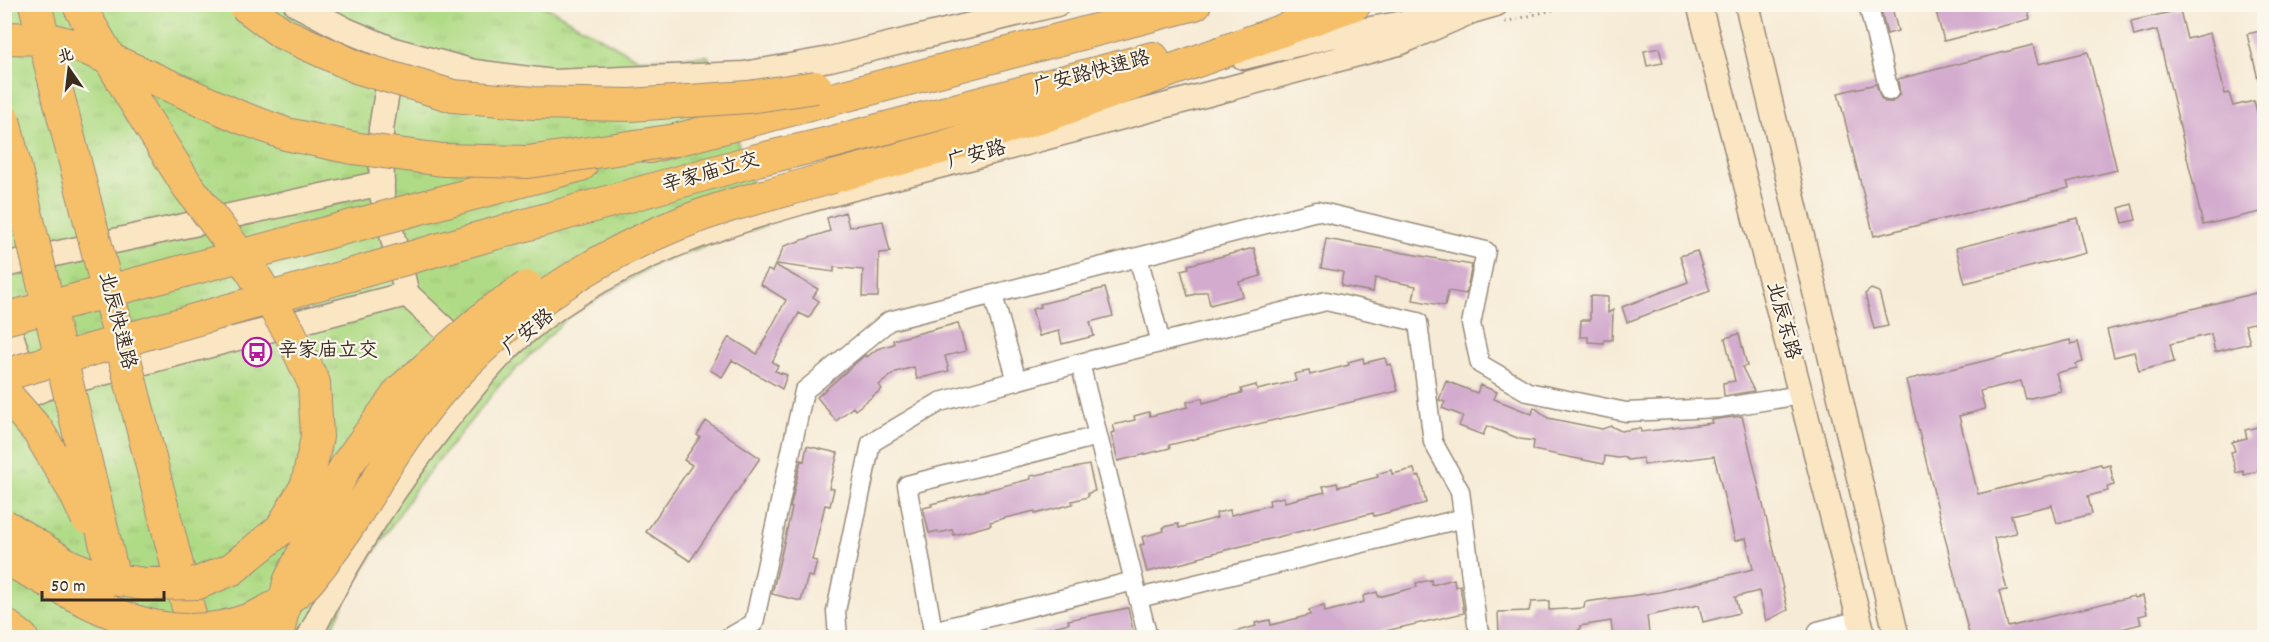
<svg xmlns="http://www.w3.org/2000/svg" width="2269" height="642" font-family="Dekko,'LXGW WenKai TC',sans-serif">
  <style>
    .grass { fill: url(#grass-tufts); stroke: #768252; stroke-width: 1.5 }
    .building { fill: #d3abce }
    .lines { fill: none; stroke-linecap: round; stroke-linejoin: round }
    .street-casing { stroke: #988a7a; stroke-width: 21 }
    .secondary-casing { stroke: #988a7a; stroke-width: 27 }
    .highway-casing { stroke: #988a7a; stroke-width: 34 }
    .path { stroke: #988a7a; stroke-width: 3; stroke-dasharray: 1.5 4.5; stroke-linecap: butt }
    .street { stroke: #fff; stroke-width: 18 }
    .secondary { stroke: #fbe6c4; stroke-width: 24 }
    .highway { stroke: #f6c06b; stroke-width: 32 }
    .highway-bridge-casing { stroke: #988a7a; stroke-width: 34; stroke-linecap: butt }
    .highway-bridge { stroke: #f6c06b; stroke-width: 32 }
    .labels { text-anchor: middle; dominant-baseline: central; stroke-width: 4.5; stroke-linejoin: round; paint-order: stroke }
    .street-label { font-size: 20px; fill: #3b2a1e; stroke: #fbf7ec }
    .poi-label { font-size: 20px; fill: #3b2a1e; stroke: #fbf7ec; text-anchor: start }
  </style>
  <defs>
    <pattern id="grass-tufts" width="24" height="20" patternUnits="userSpaceOnUse" patternTransform="scale(1.5)"><rect width="24" height="20" fill="#b0db86"/><path d="M3 7l-1-3M5 7V3M7 7l1-3M15 17l-1-3M17 17v-4M19 17l1-3" fill="none" stroke="#98bc73"/></pattern>
  </defs>
  <rect width="100%" height="100%" fill="#fbf7ec"/>
  <filter id="ink" filterUnits="userSpaceOnUse"><feTurbulence type="fractalNoise" baseFrequency=".0167" numOctaves="2"/><feDisplacementMap in="SourceGraphic" scale="12" xChannelSelector="R" yChannelSelector="G"/><feConvolveMatrix kernelMatrix="1 2 1 2 8 2 1 2 1" color-interpolation-filters="sRGB"/></filter>
  <filter id="wash" filterUnits="userSpaceOnUse"><feTurbulence type="fractalNoise" baseFrequency=".008" numOctaves="4" result="noise"/><feDisplacementMap in="SourceGraphic" scale="24" xChannelSelector="R" yChannelSelector="G"/><feGaussianBlur stdDeviation="1.35" result="paint"/><feColorMatrix in="noise" values="0 0 0 0 0 0 0 0 0 0 0 0 0 0 0 0 0 1.4 0 .05"/><feComposite in="paint" operator="in"/></filter>
  <g filter="url(#wash)">
    <rect width="100%" height="100%" fill="#f6ebd6"/>
    <path class="grass" d="M4 5H543L638 59 708 56 766 225 657 263 568 317 499 386 416 488 350 590 328 637H5Z"/>
    <g id="blocks">
      <path class="building" d="M1891 4 1898 31 1887 34 1880 6Z
        M1934 4H2026L2030 19 1944 41Z
        M2180 10 2187 39 2210 33 2225 94 2229 93 2233 106 2254 101 2265 141V211L2203 225 2157 30 2134 36 2131 21Z
        M2265 30V86L2260 87 2247 34Z
        M2033 45 2038 64 2088 52 2117 170 2067 182 2069 188 1874 236 1838 93 1876 84 1881 98 1885 102H1892L1900 94 1898 79Z
        M1659 48 1663 63 1647 66 1644 51Z
        M2132 204 2136 220 2123 223 2119 208Z
        M845 212 849 227 883 221 890 252 879 253 878 297H862L863 270 834 267V272L776 264 784 246 830 231 827 218Z
        M2077 218 2086 253 1965 283 1956 248Z
        M1326 239 1472 265 1466 294 1448 291 1445 306 1413 300 1416 286 1375 278 1373 292 1341 286 1343 272 1321 268Z
        M1254 248 1261 276 1239 282 1243 296 1210 305 1207 291 1188 296 1181 270 1189 268 1188 265Z
        M1697 251 1710 291 1627 322 1622 307 1688 282 1680 256Z
        M775 265 818 289 813 297 819 301 809 318 799 313 772 362 778 366 775 371 787 375 782 389 732 360 722 377 710 370 729 337 757 354 786 300 760 284 768 270 772 272Z
        M1105 288 1113 316 1090 322 1094 336 1062 344 1059 331 1039 336 1032 309 1041 307 1040 304Z
        M1871 289 1879 292 1888 326 1874 329 1865 294Z
        M2260 292 2265 320 2245 325 2250 343 2215 352 2211 334 2170 344 2174 362 2139 371 2134 352 2114 357 2107 330Z
        M1590 296 1608 297V313L1613 310 1612 340H1604V343L1588 342V337H1580L1581 320H1590Z
        M958 323 966 351 945 356 949 371 917 379 914 367 896 372 879 385 882 389 855 410 853 407 836 421 817 397 865 355 867 357 877 349 894 344 893 340Z
        M1739 334 1747 366 1742 367 1754 391 1724 396 1723 383 1735 381 1725 338Z
        M2070 340 2071 344 2078 342 2083 362 2076 364 2077 368 2056 373 2061 391 2026 399 2021 381 1980 391 1985 409 1959 416 1978 494 2101 464 2102 467 2110 465 2114 485 2107 487 2108 491 2088 496 2092 514 2057 523 2052 505 2011 515 2016 533 1994 538 2007 590 1999 591 2008 627 2134 596 2135 598 2143 596 2147 614 2139 616 2141 624 2121 629 2123 638H1970L1906 380Z
        M1363 358 1364 363 1385 358 1387 365 1391 364 1398 391 1169 445 1170 448 1118 461 1111 433 1115 432 1113 425 1135 420 1134 416 1149 412 1150 416 1188 407 1187 402 1202 398 1203 403 1242 393 1241 389 1256 385 1257 390 1296 381 1294 374 1309 371 1310 375 1349 365 1348 362Z
        M1446 381 1477 393 1480 385 1497 392 1494 399 1532 414 1534 407 1548 418 1602 429 1611 426 1621 431 1640 428 1641 432 1712 423 1711 420 1742 416 1788 610 1766 621 1759 591 1735 597 1739 613 1703 622 1699 605 1647 616 1649 633 1613 638 1611 621 1580 626V629L1573 634 1554 635V638L1510 637 1509 634H1499L1498 612 1529 611 1531 602 1549 601V610L1584 608 1585 602 1660 592 1753 569 1746 538 1735 541 1714 456 1644 465 1643 458 1628 460 1624 457 1618 458 1605 456 1604 464 1533 450 1534 441 1520 439 1487 426 1483 435 1459 426 1463 416 1442 408 1445 402 1439 400Z
        M706 421 760 458 690 561 646 532 692 465 684 460 700 437 697 435Z
        M2262 426 2265 435V466L2258 468V471L2244 475 2243 471 2236 473 2231 452 2235 451 2232 442 2247 438 2245 430Z
        M807 446 838 453 829 488 834 489 830 506 825 505 812 560 817 561 813 577 808 576 801 601 772 594 792 508H790L801 460 804 461Z
        M1089 465 1095 491 1088 493V497L1072 501 1073 504 1035 514V511L1005 518 990 522 991 525 954 535 952 530 939 533 938 531 929 533 923 508 932 506 931 504 1031 479 1030 476Z
        M1414 469 1416 477 1420 476 1426 503 1374 516 1373 513 1198 557 1199 559 1147 572 1140 545 1144 544 1142 537 1164 531 1163 527 1178 524 1179 528 1217 518 1216 513 1230 510 1231 515 1270 505 1269 500 1284 497 1285 502 1325 492 1323 486 1337 483 1338 487 1378 477 1377 474 1391 470 1392 474Z
        M1454 579 1455 587 1460 585 1464 613 1355 638H1231V633L1256 626 1255 623 1270 620 1271 625 1310 615 1309 610 1324 606 1325 612 1364 602 1363 596 1377 592 1378 597 1417 587 1416 583 1431 580 1432 585Z
        M1128 608 1134 635 1123 638H1030L1029 633 1069 623 1068 620Z"/>
    </g>
  </g>
  <g filter="url(#ink)">
    <use href="#blocks" fill-opacity="0" stroke="#988a7a" stroke-width="1.5"/>
    <g class="lines">
      <g class="street-casing">
        <path id="street" d="M1868 4 1889 91
          M1138 257 1161 343
          M993 295 1017 381
          M1139 598 1464 518
          M933 631 1134 581
          M728 638 754 623 804 391 889 321 1317 211 1486 251 1471 324 1480 364 1528 392 1626 412 1719 408 1801 395
          M838 638 836 611 871 443 940 402 1080 363
          M931 638 933 631 907 485 1098 436
          M1148 638 1080 363 1326 301 1418 322 1433 442 1460 491 1477 624 1483 638
          M1819 638 1818 631 1860 620"/>
      </g>
      <g class="secondary-casing">
        <path id="secondary" d="M296 4 346 30 394 50 474 72 553 82 744 74 830 59 1057 4
          M1699 4 1864 638
          M1747 4 1897 638
          M1243 57 1326 37 1432 18
          M392 61 381 129 382 195 407 294 469 352
          M4 265 382 183
          M4 314 28 386
          M4 406 45 388 407 294
          M309 638C345 561 393 489 445 422 470 391 493 360 523 334 641 232 821 198 969 158 1112 120 1256 81 1399 43L1472 11 1496 4"/>
      </g>
      <g class="highway-casing">
        <path id="highway" d="M829 143 1153 58
          M649 147 1195 4
          M833 177 940 148 1045 116 1355 4
          M431 205 581 165
          M176 561 196 638
          M4 624 22 638"/>
      </g>
      <path class="path" d="M1530 4 1533 15
        M1505 22 1576 4"/>
      <use href="#street" class="street"/>
      <use href="#secondary" class="secondary"/>
      <use href="#highway" class="highway"/>
      <g class="highway-bridge-casing">
        <path id="highway-bridge" d="M35 4 176 561
          M243 4 282 33 359 68 453 96 534 103 630 105 748 97 816 87
          M4 38 49 39 87 49 240 117 286 134 353 148 443 160 528 162 676 140
          M4 120 112 571
          M4 319 431 205
          M4 375 440 249 757 160 829 143
          M4 392 38 431 74 491 87 518
          M4 525 68 565 95 576 144 584 198 583 232 569 281 529 307 485 317 437 314 383 290 333 251 270 187 185 133 99 78 4
          M4 558C46 579 89 606 134 621 192 640 255 629 301 588 309 582 315 572 321 565 346 532 367 497 388 462 408 431 431 399 457 373 531 295 626 238 729 206 763 196 798 187 833 177
          M277 638 289 582 346 466 401 390 489 313 527 287"/>
      </g>
      <use href="#highway-bridge" class="highway-bridge"/>
    </g>
  </g>
  <defs>
    <g id="bus-ring" transform="scale(1.5)"><circle r="9.5" fill="#fbf7ec" stroke="#b5179e" stroke-width="1.5"/><path d="M-5-6H5V4H4V6H2V4H-2V6H-4V4H-5ZM-3.5-4V0h7V-4ZM-3.5 1.2v1.5H-2V1.2ZM2 1.2v1.5H3.5V1.2Z" fill="#b5179e"/></g>
  </defs>
  <g fill-rule="evenodd">
    <use href="#bus-ring" x="257" y="352"/>
  </g>
  <g class="labels">
    <g class="street-label">
      <text transform="translate(1092 74) rotate(-15)">广安路快速路</text>
      <text transform="translate(977 156) rotate(-15)">广安路</text>
      <text transform="translate(711 174) rotate(-16)">辛家庙立交</text>
      <text transform="translate(116 321) rotate(76)">北辰快速路</text>
      <text transform="translate(1782 321) rotate(75)">北辰东路</text>
      <text transform="translate(529 333) rotate(-39)">广安路</text>
    </g>
    <g class="poi-label">
      <text x="278" y="352">辛家庙立交</text>
    </g>
  </g>
  <rect width="2269" height="642" fill="none" stroke="#fbf7ec" stroke-width="24"/>
  <g transform="translate(69 69) rotate(346)" stroke="#fbf7ec" stroke-width="4.5" paint-order="stroke">
  <path d="M0-4.5L10 22L0 15L-10 22Z" fill="#3b2a1e"/>
  <text y="-9" font-size="16" font-weight="bold" text-anchor="middle" fill="#3b2a1e">北</text>
  </g>
  <path d="M42 591v9h122v-9" fill="none" stroke="#3b2a1e" stroke-width="3"/>
  <text x="51" y="591" font-size="18" fill="#3b2a1e" stroke="#fbf7ec" stroke-width="4.5" paint-order="stroke">50 m</text>
</svg>
